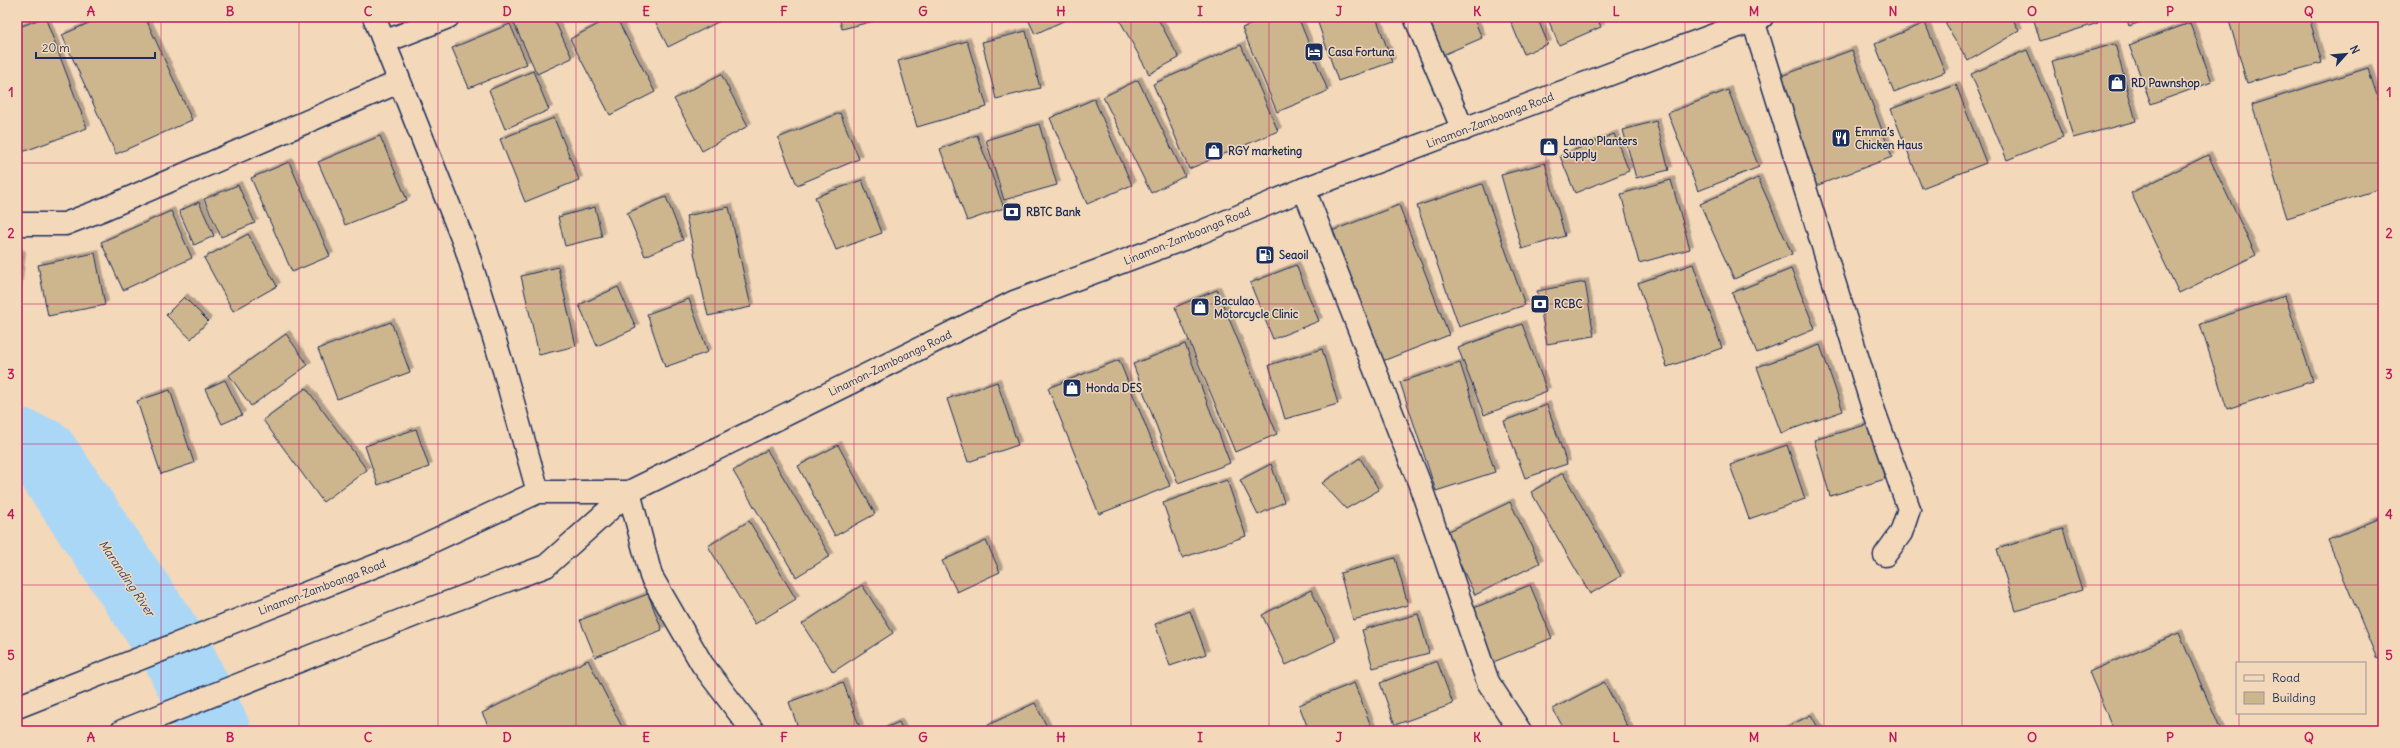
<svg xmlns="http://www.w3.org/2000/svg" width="2400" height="748" font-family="Delius,sans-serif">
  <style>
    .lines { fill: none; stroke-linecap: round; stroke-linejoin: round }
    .river { stroke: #abd7f7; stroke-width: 71 }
    .building { fill: #cdb58e; stroke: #1b2f5e; filter: url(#shadow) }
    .minor-casing { stroke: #1b2f5e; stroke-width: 25 }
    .highway-casing { stroke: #1b2f5e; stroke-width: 25 }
    .minor { stroke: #f3d8ba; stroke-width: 22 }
    .highway { stroke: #f3d8ba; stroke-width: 22 }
    .grid { fill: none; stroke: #c2185b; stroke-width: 1; stroke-opacity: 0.55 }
    .labels { text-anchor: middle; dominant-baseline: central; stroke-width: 3; stroke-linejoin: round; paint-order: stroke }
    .poi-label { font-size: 11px; font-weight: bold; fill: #1b2f5e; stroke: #f3d8ba; text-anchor: start }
    .street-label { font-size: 11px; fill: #1b2f5e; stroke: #f3d8ba }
    .water-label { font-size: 12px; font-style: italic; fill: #314875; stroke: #f3d8ba }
    .neatline { fill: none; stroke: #c2185b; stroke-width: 1.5 }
    .grid-label { font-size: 13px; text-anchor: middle; font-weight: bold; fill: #c2185b }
  </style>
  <defs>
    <filter id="shadow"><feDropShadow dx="3.5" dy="-3.5" stdDeviation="0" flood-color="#0004"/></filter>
  </defs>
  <rect width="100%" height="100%" fill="#f3d8ba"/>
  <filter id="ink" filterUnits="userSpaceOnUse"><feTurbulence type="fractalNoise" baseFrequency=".025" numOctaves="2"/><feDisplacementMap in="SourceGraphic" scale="8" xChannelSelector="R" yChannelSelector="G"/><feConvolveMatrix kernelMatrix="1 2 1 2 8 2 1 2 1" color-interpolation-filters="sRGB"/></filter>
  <g filter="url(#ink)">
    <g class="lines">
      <path class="river" d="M17 443 43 454 177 653 215 731"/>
    </g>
    <path class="building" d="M45 17 87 128 17 154V28Z
      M102 17H145L192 120 116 154 62 35Z
      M511 17H553L572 58 537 74Z
      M612 17H616L655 92 610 115 570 39Z
      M653 17H723L724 19 668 47Z
      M839 17H890L842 29Z
      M1027 17H1072L1035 34Z
      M1118 17H1157L1179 58 1149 74Z
      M1268 17H1298L1328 91 1277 112 1242 28Z
      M1316 17H1376L1392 62 1338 81Z
      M1420 17H1473L1482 38 1438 57Z
      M1509 17H1537L1548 44 1524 54Z
      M1547 17H1597L1601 27 1559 45Z
      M1955 17H2012L2019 31 1968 61 1945 23Z
      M2033 17H2096L2098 23 2040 41Z
      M2126 17H2156L2129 26Z
      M2228 17H2309L2322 63 2247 83Z
      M1925 23 1945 72 1894 92 1875 44Z
      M2190 23 2212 82 2151 104 2129 45Z
      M510 24 527 64 469 88 452 48Z
      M1026 31 1040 88 996 99 982 42Z
      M967 41 987 107 917 127 898 61Z
      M2115 44 2136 121 2073 138 2052 61Z
      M1241 45 1278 131 1189 169 1153 84Z
      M1852 50 1892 157 1813 187 1773 79Z
      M2027 50 2063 137 2007 160 1971 74Z
      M2368 68 2383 114V188L2287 218 2252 105Z
      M533 71 549 110 505 129 489 90Z
      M721 74 748 126 702 151 674 99Z
      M1138 80 1185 176 1151 193 1103 97Z
      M1956 85 1986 163 1922 188 1891 109Z
      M1728 90 1759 167 1698 191 1668 113Z
      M1094 99 1132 185 1087 204 1050 118Z
      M840 113 859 159 797 185 778 138Z
      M554 118 579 180 525 202 500 139Z
      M1656 121 1669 170 1636 178 1623 130Z
      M1039 124 1057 185 1004 200 986 140Z
      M1614 134 1629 171 1575 193 1560 156Z
      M977 135 1004 208 967 221 940 149Z
      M380 136 407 200 345 225 318 162Z
      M2208 155 2256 255 2179 293 2131 193Z
      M289 162 330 256 292 272 251 178Z
      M1545 163 1565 236 1522 249 1501 175Z
      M1758 178 1792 254 1734 279 1700 204Z
      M862 180 882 233 836 250 815 197Z
      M1671 180 1690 249 1639 263 1621 194Z
      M1482 184 1525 305 1459 327 1417 206Z
      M238 185 255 223 221 237 204 199Z
      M666 197 683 240 645 256 627 213Z
      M199 202 214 236 194 245 179 211Z
      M1399 205 1449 335 1375 364 1324 234Z
      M595 207 602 237 565 246 558 217Z
      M729 207 751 307 708 316 686 216Z
      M171 211 192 258 123 290 101 242Z
      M248 234 277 286 233 311 204 258Z
      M17 252 22 255 17 301Z
      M95 253 105 305 48 316 38 265Z
      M1693 264 1722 348 1667 367 1638 283Z
      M1296 265 1319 321 1273 339 1250 283Z
      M558 267 576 346 539 355 521 276Z
      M1791 269 1815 329 1757 353 1732 293Z
      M1585 282 1594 336 1547 344 1537 291Z
      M618 287 636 328 597 346 579 305Z
      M1217 290 1277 434 1235 452 1175 307Z
      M2285 296 2313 381 2227 409 2200 324Z
      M184 297 208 321 191 339 166 315Z
      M689 299 708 352 665 367 647 314Z
      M391 322 410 372 337 399 318 349Z
      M1522 324 1547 391 1484 415 1458 348Z
      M286 334 308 365 251 406 229 375Z
      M1185 344 1230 463 1178 483 1133 364Z
      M1820 345 1843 411 1781 433 1757 367Z
      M1322 349 1338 404 1285 419 1269 365Z
      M1119 360 1170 486 1099 514 1048 388Z
      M1460 363 1495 472 1436 491 1400 382Z
      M225 380 242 415 222 424 205 389Z
      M997 382 1018 445 968 462 947 399Z
      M306 388 367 470 323 502 263 420Z
      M170 390 194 463 161 474 137 401Z
      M1547 405 1567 464 1525 478 1504 421Z
      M1869 424 1885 479 1830 496 1814 440Z
      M416 429 429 467 378 485 365 446Z
      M838 445 875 514 835 536 798 466Z
      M1787 445 1805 499 1749 519 1730 465Z
      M767 450 830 556 796 577 733 471Z
      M1360 458 1379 490 1346 509 1322 483Z
      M1271 464 1284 502 1258 515 1240 480Z
      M1563 473 1621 576 1590 594 1531 492Z
      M1227 480 1246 536 1182 558 1163 503Z
      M1510 502 1540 563 1475 595 1445 533Z
      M2383 517V656L2377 659 2328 540Z
      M749 521 796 599 755 624 708 546Z
      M2063 529 2082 590 2016 611 1997 549Z
      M986 541 1000 572 957 592 942 561Z
      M1395 558 1408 605 1353 620 1340 573Z
      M862 585 893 633 833 672 802 624Z
      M1530 585 1552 638 1491 663 1469 610Z
      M1311 590 1336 641 1286 665 1262 615Z
      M648 594 662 630 595 657 580 620Z
      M1190 611 1206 654 1170 666 1155 624Z
      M1418 614 1429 653 1373 668 1362 630Z
      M2179 633 2221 731H2114L2089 672Z
      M588 660 624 731H491L482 713Z
      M1437 661 1453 704 1395 725 1380 683Z
      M843 682 860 728 850 731H799L789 702Z
      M1604 682 1630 731H1565L1553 709Z
      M1354 683 1373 731H1309L1299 705Z
      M1035 703 1049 731H991L988 725Z
      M1811 715 1820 731H1779Z
      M899 722 903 731H879Z"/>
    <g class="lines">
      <g class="minor-casing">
        <path id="minor" d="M374 17 466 248 504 370 538 492
          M1415 17 1463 130
          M1753 20 1874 411 1909 509 1901 533 1885 555
          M384 42 448 17
          M1304 189 1419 482 1488 682 1520 731
          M17 224H65L104 209 399 82
          M629 492 651 576 702 664 753 731"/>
      </g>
      <g class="highway-casing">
        <path id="highway" d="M17 707 403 555 538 492H629
          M122 731 425 611 546 566 629 492 1014 302 1194 235 1304 189 1762 17"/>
      </g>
      <use href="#minor" class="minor"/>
      <use href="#highway" class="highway"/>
    </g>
  </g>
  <path class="grid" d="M161 17V731M299 17V731M438 17V731M576 17V731M715 17V731M854 17V731M992 17V731M1131 17V731M1269 17V731M1408 17V731M1546 17V731M1685 17V731M1824 17V731M1962 17V731M2101 17V731M2239 17V663M17 163H2383M17 304H2383M17 444H2383M17 585H2383M2239 713V731"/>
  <defs>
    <g id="hotel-square" transform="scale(1)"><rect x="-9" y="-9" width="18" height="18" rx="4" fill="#1b2f5e" stroke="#f3d8ba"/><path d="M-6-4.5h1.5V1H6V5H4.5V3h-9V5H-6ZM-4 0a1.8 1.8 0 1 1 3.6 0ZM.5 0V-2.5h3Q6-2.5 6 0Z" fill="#fff"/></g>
    <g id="shop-square" transform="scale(1)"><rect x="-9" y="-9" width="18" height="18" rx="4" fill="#1b2f5e" stroke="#f3d8ba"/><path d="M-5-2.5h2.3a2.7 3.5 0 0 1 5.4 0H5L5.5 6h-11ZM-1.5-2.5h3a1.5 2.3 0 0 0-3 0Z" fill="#fff"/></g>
    <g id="restaurant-square" transform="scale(1)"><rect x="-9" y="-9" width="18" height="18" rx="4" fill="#1b2f5e" stroke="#f3d8ba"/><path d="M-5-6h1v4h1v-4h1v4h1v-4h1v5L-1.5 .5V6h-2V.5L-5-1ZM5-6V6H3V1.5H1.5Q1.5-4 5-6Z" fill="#fff"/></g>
    <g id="bank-square" transform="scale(1)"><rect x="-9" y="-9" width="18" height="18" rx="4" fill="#1b2f5e" stroke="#f3d8ba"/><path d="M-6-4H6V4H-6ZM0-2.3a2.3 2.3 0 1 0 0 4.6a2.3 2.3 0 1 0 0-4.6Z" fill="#fff"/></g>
    <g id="fuel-square" transform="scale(1)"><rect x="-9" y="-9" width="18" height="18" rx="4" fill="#1b2f5e" stroke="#f3d8ba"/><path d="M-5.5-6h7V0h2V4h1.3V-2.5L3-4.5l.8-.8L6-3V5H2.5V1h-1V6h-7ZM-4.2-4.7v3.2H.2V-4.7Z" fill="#fff"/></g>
  </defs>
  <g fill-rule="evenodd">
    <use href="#hotel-square" x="1314" y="52"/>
    <use href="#shop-square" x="2117" y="83"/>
    <use href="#restaurant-square" x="1841" y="138"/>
    <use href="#shop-square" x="1549" y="147"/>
    <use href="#shop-square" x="1214" y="151"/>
    <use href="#bank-square" x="1012" y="212"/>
    <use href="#fuel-square" x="1265" y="255"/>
    <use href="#bank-square" x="1540" y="304"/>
    <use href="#shop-square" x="1200" y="307"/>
    <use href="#shop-square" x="1072" y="388"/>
  </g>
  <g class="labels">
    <g class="poi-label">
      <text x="1328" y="52">Casa Fortuna</text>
      <text x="2131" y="83">RD Pawnshop</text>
      <text x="1855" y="132">Emma’s<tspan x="1855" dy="13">Chicken Haus</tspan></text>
      <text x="1563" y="141">Lanao Planters<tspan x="1563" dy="13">Supply</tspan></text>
      <text x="1228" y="151">RGY marketing</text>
      <text x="1026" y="212">RBTC Bank</text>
      <text x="1279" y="255">Seaoil</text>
      <text x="1214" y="301">Baculao<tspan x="1214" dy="13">Motorcycle Clinic</tspan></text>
      <text x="1554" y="304">RCBC</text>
      <text x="1086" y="388">Honda DES</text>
    </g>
    <g class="street-label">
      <text transform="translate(1490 120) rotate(-21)">Linamon-Zamboanga Road</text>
      <text transform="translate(1187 236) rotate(-22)">Linamon-Zamboanga Road</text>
      <text transform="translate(890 363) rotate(-26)">Linamon-Zamboanga Road</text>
      <text transform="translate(322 587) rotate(-21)">Linamon-Zamboanga Road</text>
    </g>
    <g class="water-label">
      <text transform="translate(127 578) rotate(56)">Maranding River</text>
    </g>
  </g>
  <rect width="2400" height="748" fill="none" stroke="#f3d8ba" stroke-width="44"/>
  <rect x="2236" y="662" width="130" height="52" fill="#f3d8ba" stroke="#9d9495"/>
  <rect x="2244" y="675" width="20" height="6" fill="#f3d8ba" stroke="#9d9495"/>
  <text x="2272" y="682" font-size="12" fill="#1b2f5e">Road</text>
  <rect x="2244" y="692" width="20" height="12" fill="#cdb58e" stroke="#9d9495"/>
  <text x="2272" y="702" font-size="12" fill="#1b2f5e">Building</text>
  <g transform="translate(2346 54) rotate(63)" stroke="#f3d8ba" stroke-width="3" paint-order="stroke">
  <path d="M0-3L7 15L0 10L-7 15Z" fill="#1b2f5e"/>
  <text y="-6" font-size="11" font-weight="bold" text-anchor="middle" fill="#1b2f5e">N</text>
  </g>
  <path d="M36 52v6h119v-6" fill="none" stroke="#1b2f5e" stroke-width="2"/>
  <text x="42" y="52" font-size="12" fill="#1b2f5e" stroke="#f3d8ba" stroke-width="3" paint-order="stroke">20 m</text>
  <rect x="22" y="22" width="2356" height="704" class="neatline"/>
  <g class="grid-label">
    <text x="91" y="16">A</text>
    <text x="230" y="16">B</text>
    <text x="368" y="16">C</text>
    <text x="507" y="16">D</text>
    <text x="646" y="16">E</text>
    <text x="784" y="16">F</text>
    <text x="923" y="16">G</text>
    <text x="1061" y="16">H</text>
    <text x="1200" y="16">I</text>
    <text x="1339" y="16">J</text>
    <text x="1477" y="16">K</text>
    <text x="1616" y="16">L</text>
    <text x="1754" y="16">M</text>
    <text x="1893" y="16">N</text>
    <text x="2032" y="16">O</text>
    <text x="2170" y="16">P</text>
    <text x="2309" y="16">Q</text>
    <text x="11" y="97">1</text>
    <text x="2389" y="97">1</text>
    <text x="11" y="238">2</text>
    <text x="2389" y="238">2</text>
    <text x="11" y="379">3</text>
    <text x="2389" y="379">3</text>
    <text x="11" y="519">4</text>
    <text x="2389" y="519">4</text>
    <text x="11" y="660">5</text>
    <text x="2389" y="660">5</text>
    <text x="91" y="742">A</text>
    <text x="230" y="742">B</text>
    <text x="368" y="742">C</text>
    <text x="507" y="742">D</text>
    <text x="646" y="742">E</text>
    <text x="784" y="742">F</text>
    <text x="923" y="742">G</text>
    <text x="1061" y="742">H</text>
    <text x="1200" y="742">I</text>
    <text x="1339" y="742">J</text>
    <text x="1477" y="742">K</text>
    <text x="1616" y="742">L</text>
    <text x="1754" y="742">M</text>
    <text x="1893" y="742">N</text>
    <text x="2032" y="742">O</text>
    <text x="2170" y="742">P</text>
    <text x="2309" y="742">Q</text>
  </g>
</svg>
